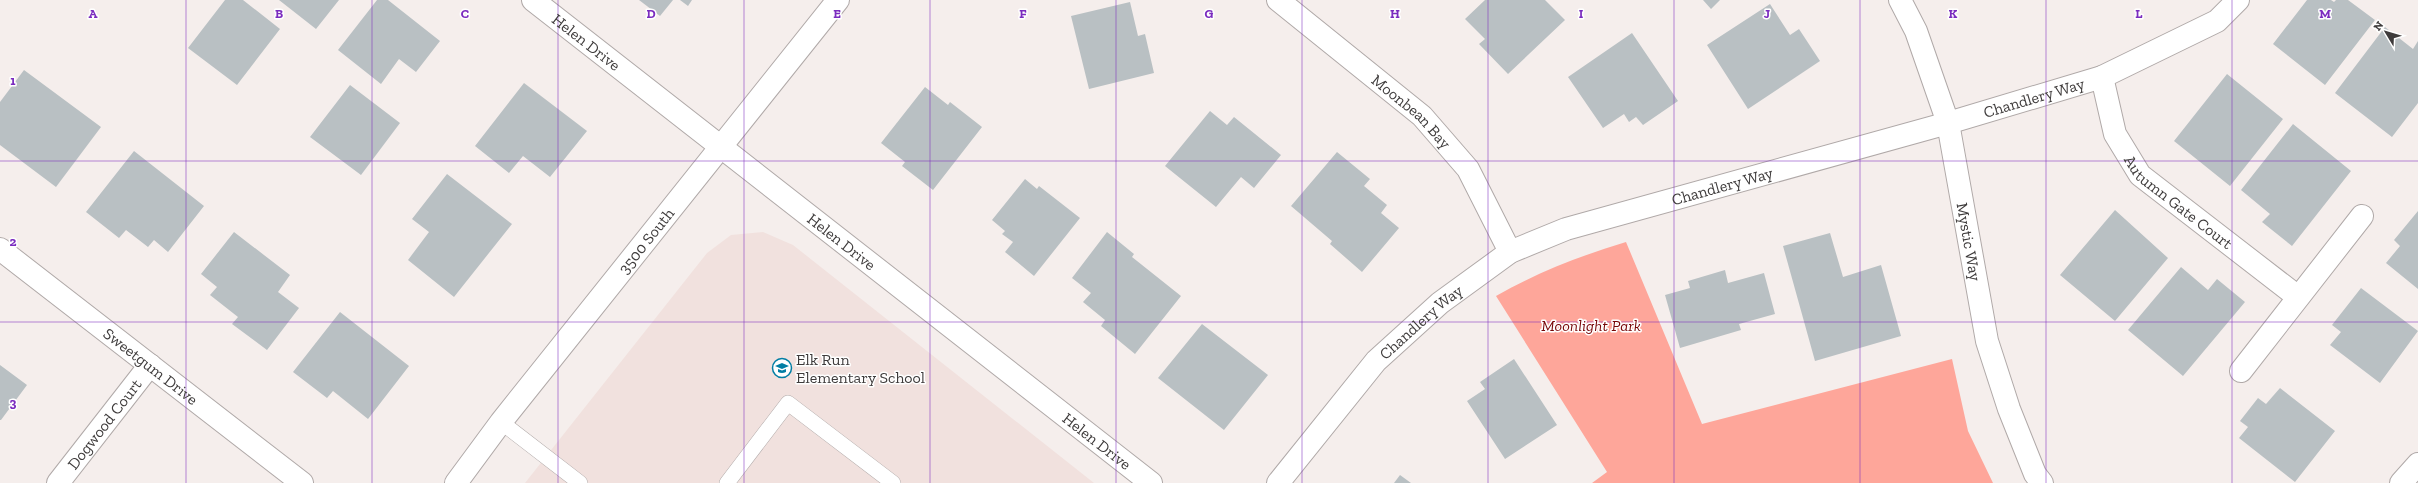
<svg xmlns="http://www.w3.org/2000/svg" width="2418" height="483" font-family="'Zilla Slab',serif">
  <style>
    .built { fill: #f1e1de }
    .green { fill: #fea69a }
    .building { fill: #b9c0c3 }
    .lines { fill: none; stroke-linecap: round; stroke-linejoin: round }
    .service-casing { stroke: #b0a9a8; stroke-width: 16 }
    .minor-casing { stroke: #b0a9a8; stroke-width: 24 }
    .tertiary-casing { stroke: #b0a9a8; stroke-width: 24 }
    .service { stroke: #fff; stroke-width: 15 }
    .minor { stroke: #fff; stroke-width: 22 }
    .tertiary { stroke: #fff; stroke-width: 22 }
    .grid { fill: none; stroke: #7b2cbf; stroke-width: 1; stroke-opacity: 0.55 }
    .labels { text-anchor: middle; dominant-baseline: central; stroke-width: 3; stroke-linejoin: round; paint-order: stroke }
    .street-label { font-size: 16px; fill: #3e3b3b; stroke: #fff }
    .park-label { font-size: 16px; font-style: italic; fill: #770607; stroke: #fff }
    .poi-label { font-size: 16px; fill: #3e3b3b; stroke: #fff; text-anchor: start }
    .grid-label { font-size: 13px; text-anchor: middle; font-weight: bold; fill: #7b2cbf; stroke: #fff; stroke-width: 3; stroke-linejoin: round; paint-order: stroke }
  </style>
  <rect width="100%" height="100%" fill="#f5eeec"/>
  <path class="built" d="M763 232 793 245 1094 483H525L707 253 731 235Z"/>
  <path class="green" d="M1626 242 1702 424 1952 359 1968 431 1993 483H1592L1607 472 1496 296C1538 272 1580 256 1626 242Z"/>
  <path class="building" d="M225 0H243L280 29 237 85 188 48Z
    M279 0H339L316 29Z
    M377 0H388L440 41 416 72 399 59 381 84 338 50Z
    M639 0H673L660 16Z
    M680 0H692L688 6Z
    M1485 0H1545L1565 20 1508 74 1479 44 1485 39 1465 19Z
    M1703 0H1720L1711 9Z
    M2307 0H2331L2334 2 2336 0H2348L2375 20 2325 85 2273 44Z
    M1130 2 1138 36 1145 34 1154 73 1089 89 1071 16Z
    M1770 4 1790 35 1799 29 1820 61 1748 109 1707 45Z
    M2385 27 2413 49 2418 41V103L2392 137 2335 93Z
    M1632 33 1678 101 1643 125 1636 117 1629 122 1624 114 1603 128 1568 77Z
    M24 70 101 127 56 187 0 145V102Z
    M2227 74 2283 119 2230 186 2174 141Z
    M524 83 587 131 550 177 523 156 509 173 475 146Z
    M350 85 400 123 361 175 310 137Z
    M925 87 948 105 950 102 982 127 933 190 902 166 905 162 881 143Z
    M1210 111 1227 125 1234 117 1281 155 1254 188 1241 177 1216 207 1165 166Z
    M2293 124 2351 171 2292 246 2262 222 2270 214 2241 190Z
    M134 151 204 206 168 252 154 240 148 247 126 230 119 238 86 212Z
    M1337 152 1370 179 1364 186 1387 205 1381 213 1399 228 1362 272 1330 244 1332 241 1291 206Z
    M447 174 512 224 454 297 408 260 429 232 412 219Z
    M1025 179 1037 189 1039 186 1080 218 1034 276 1005 252 1013 242 1002 234 1005 231 992 220Z
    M2115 210 2168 258 2115 321 2060 275Z
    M2418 211V289L2386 263 2400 246 2394 240Z
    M234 232 290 275 278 292 299 308 267 350 232 324 238 317 210 295 217 287 201 274Z
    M1107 232 1134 254 1132 257 1181 296 1135 354 1101 326 1105 320 1083 302 1091 293 1072 278Z
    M1830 233 1843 277 1881 265 1901 336 1815 361 1783 246Z
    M2181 267 2208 290 2217 279 2245 302 2183 376 2128 330Z
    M1725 270 1728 283 1764 273 1775 314 1739 324 1741 330 1680 348 1665 295 1690 288 1688 281Z
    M2361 288 2418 331 2380 383 2330 345 2341 332 2332 325Z
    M340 312 409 366 368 419 333 391 327 398 293 372Z
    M1202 324 1268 375 1224 430 1158 378Z
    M1514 359 1557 425 1505 459 1467 401 1485 389 1480 382Z
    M0 365 27 385 1 420H0Z
    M2280 388 2335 431 2295 482 2239 438 2248 427 2240 421 2258 398 2266 404Z
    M1400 475 1411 483H1394Z"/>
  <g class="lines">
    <g class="service-casing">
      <path id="service" d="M501 422 580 483
        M727 483 788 403 893 483"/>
    </g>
    <g class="minor-casing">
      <g id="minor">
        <path id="s1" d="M533 0 1151 483"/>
        <path id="s2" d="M1278 0 1422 116 1468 169 1510 252"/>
        <path id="s3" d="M1900 0 1916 31 1948 123 1987 341 2009 409 2035 474 2042 483"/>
        <path id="s4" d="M2102 77 2115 134 2140 175 2298 297"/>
        <path id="s5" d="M0 249 302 483"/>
        <path d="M2241 371 2362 216"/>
        <path id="s6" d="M58 483 150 365"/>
        <path id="s7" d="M1278 483 1376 361 1440 303 1510 252 1566 229 1948 123 2102 77 2217 21 2238 0"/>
        <path d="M2401 483 2418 464"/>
      </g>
    </g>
    <g class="tertiary-casing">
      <g id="tertiary">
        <path id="s8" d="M456 483 501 422 838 0"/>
      </g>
    </g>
    <use href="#service" class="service"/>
    <use href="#minor" class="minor"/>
    <use href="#tertiary" class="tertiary"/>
  </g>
  <path class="grid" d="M186 0V483M372 0V483M558 0V483M744 0V483M930 0V483M1116 0V483M1302 0V483M1488 0V483M1674 0V483M1860 0V483M2046 0V483M2232 0V483M0 161H2418M0 322H2418"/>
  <defs>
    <g id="school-ring" transform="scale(1)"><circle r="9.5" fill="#fff" stroke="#027ea4" stroke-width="1.5"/><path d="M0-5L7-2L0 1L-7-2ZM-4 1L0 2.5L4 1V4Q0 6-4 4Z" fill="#027ea4"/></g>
  </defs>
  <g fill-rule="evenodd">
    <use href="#school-ring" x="782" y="368"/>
  </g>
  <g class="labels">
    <g class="street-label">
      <text stroke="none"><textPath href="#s1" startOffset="68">Helen Drive</textPath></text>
      <text stroke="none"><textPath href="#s7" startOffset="876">Chandlery Way</textPath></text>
      <text stroke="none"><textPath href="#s2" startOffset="174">Moonbean Bay</textPath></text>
      <text stroke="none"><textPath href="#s7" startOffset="552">Chandlery Way</textPath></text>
      <text stroke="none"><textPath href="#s4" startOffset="153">Autumn Gate Court</textPath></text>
      <text stroke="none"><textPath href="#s8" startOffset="308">3500 South</textPath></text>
      <text stroke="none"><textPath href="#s1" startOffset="392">Helen Drive</textPath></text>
      <text stroke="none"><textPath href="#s3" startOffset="253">Mystic Way</textPath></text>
      <text stroke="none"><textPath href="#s7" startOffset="216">Chandlery Way</textPath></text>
      <text stroke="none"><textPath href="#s5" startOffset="191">Sweetgum Drive</textPath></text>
      <text stroke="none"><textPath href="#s6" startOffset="75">Dogwood Court</textPath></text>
      <text stroke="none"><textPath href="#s1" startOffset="716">Helen Drive</textPath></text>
    </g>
    <g class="park-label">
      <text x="1591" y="325">Moonlight Park</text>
    </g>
    <g class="poi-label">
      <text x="796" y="359">Elk Run<tspan x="796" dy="18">Elementary School</tspan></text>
    </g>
  </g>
  <g class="grid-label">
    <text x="93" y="18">A</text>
    <text x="279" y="18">B</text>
    <text x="465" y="18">C</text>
    <text x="651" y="18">D</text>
    <text x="837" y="18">E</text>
    <text x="1023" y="18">F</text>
    <text x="1209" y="18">G</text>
    <text x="1395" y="18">H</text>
    <text x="1581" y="18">I</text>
    <text x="1767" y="18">J</text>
    <text x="1953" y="18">K</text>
    <text x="2139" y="18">L</text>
    <text x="2325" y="18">M</text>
    <text x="13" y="85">1</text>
    <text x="13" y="246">2</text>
    <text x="13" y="407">3</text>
  </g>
  <g transform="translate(2386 32) rotate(308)" stroke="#ffffff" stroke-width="3" paint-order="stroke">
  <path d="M0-3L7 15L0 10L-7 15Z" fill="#3e3b3b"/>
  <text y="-6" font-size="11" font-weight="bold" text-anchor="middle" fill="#3e3b3b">N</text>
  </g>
</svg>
